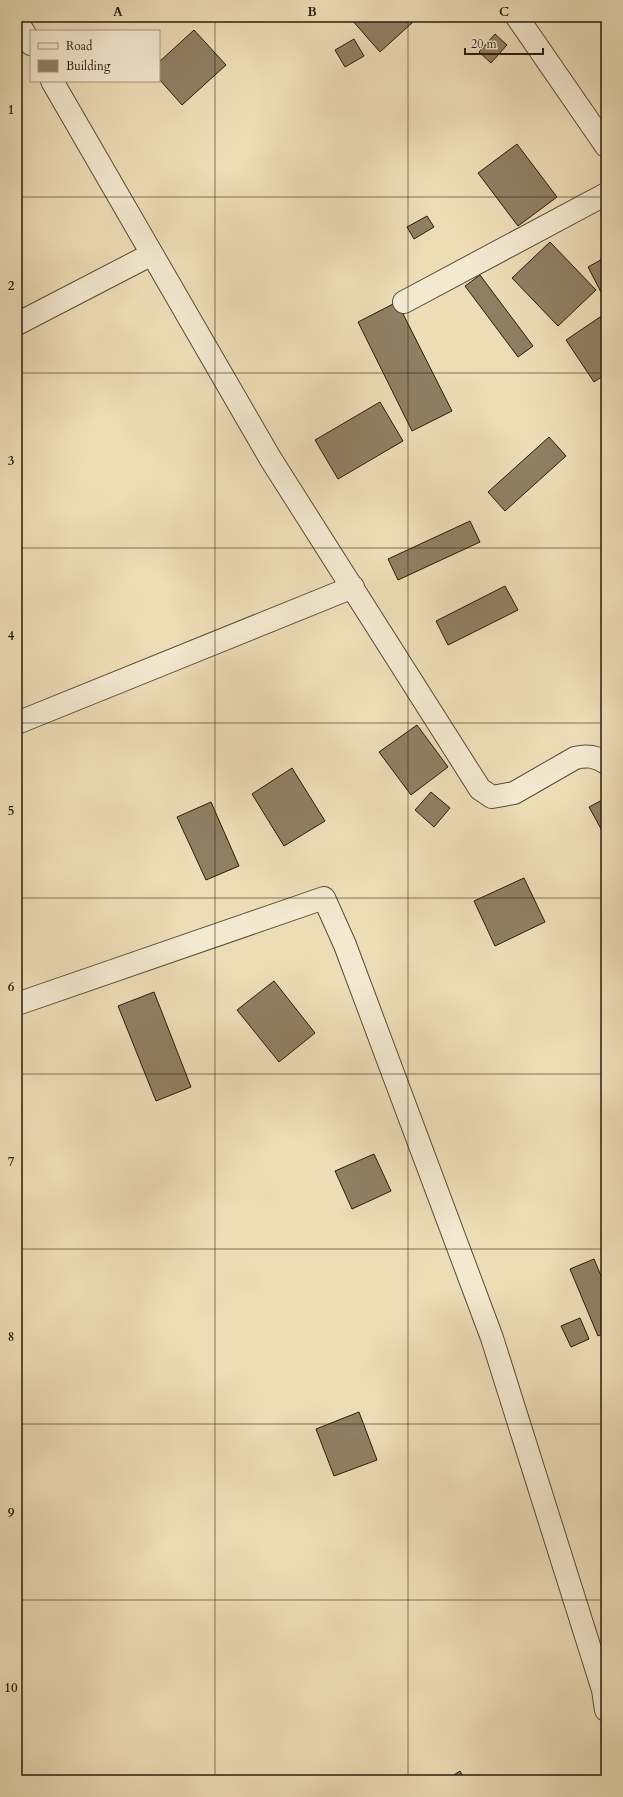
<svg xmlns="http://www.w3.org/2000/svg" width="623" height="1797" font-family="Cardo,serif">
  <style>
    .building { fill: #8f8064; stroke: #291c0a }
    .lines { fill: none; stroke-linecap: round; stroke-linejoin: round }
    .minor-casing { stroke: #5a4c35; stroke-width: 24 }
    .minor { stroke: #f3e9d0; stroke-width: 22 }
    .grid { fill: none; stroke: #291c0a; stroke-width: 1; stroke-opacity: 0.55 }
    .neatline { fill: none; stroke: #291c0a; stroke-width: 1.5 }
    .grid-label { font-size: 13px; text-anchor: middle; font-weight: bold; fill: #291c0a }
  </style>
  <rect width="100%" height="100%" fill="#edddb7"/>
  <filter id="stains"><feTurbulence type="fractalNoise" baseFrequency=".005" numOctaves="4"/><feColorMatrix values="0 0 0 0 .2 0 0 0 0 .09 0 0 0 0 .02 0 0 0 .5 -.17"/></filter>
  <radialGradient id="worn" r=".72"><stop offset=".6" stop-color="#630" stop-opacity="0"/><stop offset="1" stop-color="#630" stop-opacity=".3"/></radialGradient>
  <path class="building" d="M353 17H408L413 22 380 52 351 19Z
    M194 30 226 65 182 105 159 79V62Z
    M495 34 507 45 491 63 479 52Z
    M354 39 364 56 345 67 335 50Z
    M517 144 557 197 518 226 478 173Z
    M427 216 434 227 414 239 407 227Z
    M550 242 596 290 558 326 512 278Z
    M606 257V292L602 294 588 267Z
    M480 275 533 346 518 357 465 286Z
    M397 302 452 411 412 431 358 322Z
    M606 313V374L594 382 566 340Z
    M380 402 403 441 338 479 315 440Z
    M549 437 566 456 505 511 488 492Z
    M470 521 480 542 398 580 388 559Z
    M505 586 518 610 448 645 436 621Z
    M417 725 448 767 411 795 379 752Z
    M292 768 325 821 284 846 252 794Z
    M431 792 450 808 434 827 415 810Z
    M606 798V838L589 807Z
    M211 802 239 866 206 880 177 817Z
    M524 878 545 922 495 946 474 901Z
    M274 981 315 1033 279 1062 237 1010Z
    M154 992 191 1087 156 1101 118 1006Z
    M374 1154 391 1191 352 1209 335 1171Z
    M594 1259 604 1283 606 1282V1332L598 1336 570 1269Z
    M580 1318 589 1339 571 1347 561 1326Z
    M359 1412 377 1460 334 1476 316 1429Z
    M460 1771 465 1780H446Z"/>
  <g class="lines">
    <g class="minor-casing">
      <path id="minor" d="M517 17 606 146
        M17 21 31 44
        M52 81 270 458 480 789 492 797 514 793 575 758C587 755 596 756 606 763
        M404 302 606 194
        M17 324 152 254
        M17 723 353 587
        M17 1004 324 898 345 945 492 1338 603 1690 606 1710"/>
    </g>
    <use href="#minor" class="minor"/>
  </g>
  <path class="grid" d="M215 17V1780M408 17V1780M17 197H606M17 373H606M17 548H606M17 723H606M17 898H606M17 1074H606M17 1249H606M17 1424H606M17 1600H606"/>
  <rect width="623" height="1797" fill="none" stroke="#edddb7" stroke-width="44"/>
  <rect x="30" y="30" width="130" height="52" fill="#f3e9d0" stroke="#a29781"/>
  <rect x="38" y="43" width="20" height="6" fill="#f3e9d0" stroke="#a29781"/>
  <text x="66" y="50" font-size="12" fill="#291c0a">Road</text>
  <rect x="38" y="60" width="20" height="12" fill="#8f8064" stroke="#a29781"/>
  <text x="66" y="70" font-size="12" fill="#291c0a">Building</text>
  <path d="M465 48v6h78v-6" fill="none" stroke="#291c0a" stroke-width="2"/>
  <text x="471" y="48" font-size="12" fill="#291c0a" stroke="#f3e9d0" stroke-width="3" paint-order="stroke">20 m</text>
  <rect x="22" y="22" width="579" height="1753" class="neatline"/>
  <g class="grid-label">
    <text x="118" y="16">A</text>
    <text x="312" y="16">B</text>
    <text x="504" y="16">C</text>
    <text x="11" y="114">1</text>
    <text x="11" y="290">2</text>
    <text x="11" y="465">3</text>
    <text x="11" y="640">4</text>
    <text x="11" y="815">5</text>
    <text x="11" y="991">6</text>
    <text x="11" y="1166">7</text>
    <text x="11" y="1341">8</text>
    <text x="11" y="1517">9</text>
    <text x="11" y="1692">10</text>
  </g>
  <rect width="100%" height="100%" filter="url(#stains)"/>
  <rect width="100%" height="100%" fill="url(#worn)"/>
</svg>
